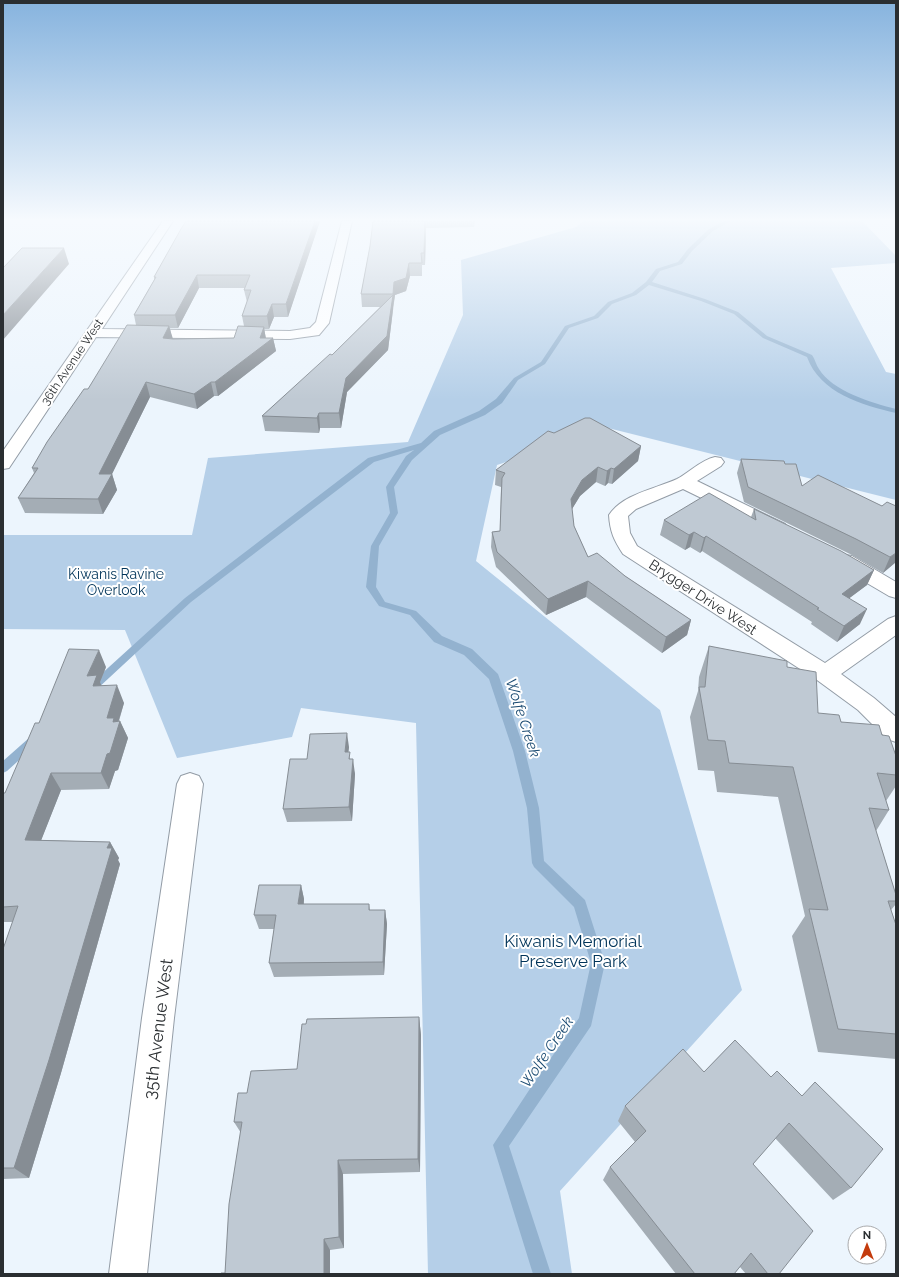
<svg xmlns="http://www.w3.org/2000/svg" width="899" height="1277" font-family="Raleway,sans-serif">
  <style>
    .green { fill: #b5cfe8 }
    .lines { fill: none; stroke-linecap: round; stroke-linejoin: round }
    .stream { fill: #93b2cf; fill-rule: evenodd }
    .minor-casing { stroke: #939ca6; stroke-width: 2 }
    .minor { fill: #fff; fill-rule: evenodd }
    .wall { fill: #a4adb5; fill-rule: evenodd }
    .shaded-wall { fill: #868d94 }
    .building { fill: #bfc9d3; stroke: #868d94 }
    .labels { text-anchor: middle; dominant-baseline: central; stroke-width: 4; stroke-linejoin: round; paint-order: stroke }
    .far-street-label { font-size: 12px; fill: #2a2e31; stroke: #fff }
    .park-label { font-size: 14px; fill: #003459; stroke: #fff }
    .street-label { font-size: 14px; fill: #2a2e31; stroke: #fff }
    .water-label { font-size: 15px; font-style: italic; fill: #1b4b72; stroke: #fff }
    .near-park-label { font-size: 17px; fill: #003459; stroke: #fff }
    .near-street-label { font-size: 17px; fill: #2a2e31; stroke: #fff }
  </style>
  <rect width="100%" height="100%" fill="#ecf5fd"/>
  <path class="green" d="M583 221H862L896 256V263L831 268 886 372 896 374V500L608 428 497 465 476 561 660 710 742 990 560 1191 572 1274H428L416 723 301 708 292 737 177 758 125 630 3 629V535H192L208 458 408 442 463 315 461 260 576 227Z"/>
  <g class="lines">
    <path class="stream" d="M725 221H731L713 231 692 251 682 264 660 271 652 282 705 299 738 312 767 336 812 355C815 359 816 365 819 369 832 391 872 403 896 409V413C862 405 820 393 807 357L763 338 734 314 701 301 649 285 636 295 612 304 598 318 569 328 545 364 518 380 502 403 485 415 440 435 412 460 394 487 398 513 379 546 376 587 385 602 416 611 442 636 472 649 498 674 525 751 539 808 544 861 585 900 605 963 591 1026 509 1146 551 1274H533L493 1145 539 1075 579 1018 591 963 574 907 534 867 532 863 527 808 513 751 489 679 464 655 434 642 410 615 379 606 366 587 371 546 390 513 386 487 406 456 414 450 374 462 191 602 96 690H88L87 687 185 598 368 458 421 443 434 431 479 411 496 399 514 378 541 362 565 326 594 316 608 302 632 293 646 282 656 269 678 262 688 249 709 229Z
      M33 737 37 738 39 741 37 744 7 771 3 773V761L29 738Z"/>
    <g class="minor-casing">
      <path id="minor" d="M163 221H173L102 329 290 331 310 328 316 322 318 314 342 221H352L329 323 319 335 290 339 96 337 9 468 3 469V451Z
        M715 457 721 458 724 462 721 466 697 481 785 524 788 528 785 532 778 534 771 532 683 489 636 509 628 516 630 533 637 546 825 663 888 619 896 616V635L841 674 874 698 896 717V742L887 739 858 710 817 680 623 554C614 540 610 532 609 515 623 494 655 489 677 479 690 472 701 460 715 457Z
        M845 555 852 556 896 582V598L889 596 838 566 835 561 838 556Z
        M190 773 199 776 203 784 174 1018 147 1274H109L142 1018 177 784 181 776Z"/>
    </g>
    <use href="#minor" class="minor"/>
  </g>
  <path class="wall" d="M320 221 288 317H274L269 329H264L266 338H273L276 351 218 396H214L197 409 150 397 112 474 117 490 103 514 25 513 18 498 34 473 32 468 88 389 136 325 134 315 154 280V277ZM199 288H245L244 290 247 302 242 316 244 326 234 338 172 339 170 328H178Z
    M373 221H475L474 227 426 228 425 265H422V276H410L406 291 395 295 388 350 347 392 341 428H320L319 433 265 431 262 416 332 355 380 307H362L361 294 370 246Z
    M554 433 641 446 638 461 612 484 608 483 605 486 596 482 580 496 572 509 574 526 588 557 625 576 691 620 687 635 662 653 586 597 546 615 496 567 491 547 492 532 500 531 501 487 495 485 496 470Z
    M741 459 785 464 802 486 896 562 883 573 850 554 744 502 737 473Z
    M754 509 874 570 867 585 849 598 860 624 837 642 811 624 812 622 702 551 700 553 690 547 685 550 660 535 664 520 751 517Z
    M709 646 787 667 818 713 841 722 882 735 896 756V786L886 801 889 810 876 831 896 895V904L891 910 896 925V1059L818 1052 792 936 805 916 778 797 717 792 714 771 698 770 690 717 698 691 699 677Z
    M106 667 100 682 101 686 124 703 119 721H120L128 738 118 770 115 771 109 789 61 790 41 840 110 842 119 858 118 860 120 864 61 1073 29 1178 3 1179V949L13 922H3V793H5L39 723Z
    M349 747 348 752 355 774 352 821 287 822 283 809 307 759Z
    M301 885 304 899V904H369L370 910H385L387 924 384 975 274 977 269 963 274 929H259L254 915Z
    M419 1017 421 1035 420 1172 343 1174 344 1248 330 1250 225 1273 241 1133 234 1122 247 1093 297 1069Z
    M735 1040 851 1188 833 1200 775 1138 753 1164 779 1274H746L740 1267 734 1274H676L603 1180 610 1167 635 1142 618 1121 625 1106 704 1072Z"/>
  <path class="shaded-wall" d="M315 221H320L288 317 286 304Z
    M426 221V228L425 265 424 253Z
    M64 248 69 264 3 340V315Z
    M409 263 410 276 406 291 395 295 393 307V294L394 282Z
    M197 275 199 288 178 328 175 315Z
    M393 295V309L388 350 347 392 341 428 339 413 346 378Z
    M272 304 274 317 269 329 267 316Z
    M169 326 173 339 163 338Z
    M264 327 266 340 273 338 276 351 218 396 215 382 260 338Z
    M146 382 150 397 112 474 117 490 103 514 98 499 99 474Z
    M211 382 214 396 197 409 194 394Z
    M319 413 320 428 319 433 317 418Z
    M641 446 638 461 612 484 614 469Z
    M598 467 596 482 580 496 569 514 571 499 582 480Z
    M611 468 608 483 605 486 607 471Z
    M694 532 690 547 685 550 689 535Z
    M706 536 702 551 700 553 704 538Z
    M896 553V562L883 573 890 557Z
    M874 570 867 585 835 609 842 594Z
    M588 581 586 597 546 615 548 599Z
    M867 609 860 624 837 642 844 626Z
    M691 620 687 635 662 653 666 637Z
    M99 650 106 667 100 682 104 693 101 703 87 676Z
    M117 685 124 703 117 726 120 721 128 738 118 770 115 771 109 789 101 773 107 718Z
    M347 733 349 747 347 766 345 752Z
    M353 759 355 774 352 821 349 807Z
    M51 773 61 790 35 856 25 840Z
    M110 842 119 858 118 860 120 864 61 1073 29 1178 14 1168 107 848Z
    M301 885 304 899 302 918 298 904Z
    M385 910 387 924 384 975 383 962Z
    M419 1017 421 1035 420 1172 418 1159Z
    M338 1160 343 1174 344 1248 339 1237Z
    M324 1239 330 1250V1274H324Z"/>
  <path class="building" d="M186 221H315L286 304H272L267 316H242L251 290H244L250 275H197L175 315H134L156 277H154L181 229Z
    M373 221H425L424 253H421L422 263H409L406 278 394 282 393 294H361L370 246Z
    M22 248H64L3 315V268Z
    M393 295 387 336 346 378 339 413H319L317 418 262 416 330 354 332 355Z
    M127 325 169 326 163 338 173 339 234 338 238 326 264 327 260 338H273L215 382H211L194 394 146 382 99 474H112L98 499 18 498 38 468H32L47 442 84 389H88Z
    M585 418H590L641 446 614 469 611 468 607 471 598 467 582 480 571 499 574 526 588 557 597 553 625 576 691 620 666 637 588 581 548 599 497 552 492 532 500 531 502 478 505 473 496 470 548 431 554 433Z
    M741 459 784 461 785 464H796L802 486 818 475 882 506 887 502 896 506V553L890 557 856 539 748 487Z
    M709 493 756 520 754 509 841 551 874 570 842 594 867 609 844 626 817 609 819 608 706 536 704 538 694 532 689 535 664 520Z
    M709 646 787 661V667L816 672 818 713 839 715 841 722 879 725 882 735 889 736 896 756V775L877 773 889 810 869 808 896 895V901H888L896 925V1034L838 1029 809 909 828 910 793 767 729 763 725 741 708 740 699 687H705Z
    M69 649 99 650 87 676 97 675 93 686 117 685 107 718H114L113 722 120 721 110 753 107 754 101 773H51L25 840 110 842 107 848H112L49 1060 14 1168H3V949L18 906 3 907V793H5L35 723H39Z
    M347 733 345 752H350L349 759H353L349 807 283 809 290 759H307L310 734Z
    M259 885H301L298 904H369V910H385L383 962 269 963 276 915H254Z
    M419 1017 418 1159 338 1160 339 1237 324 1239V1274H221V1273H225L229 1204 242 1122H234L238 1093H247L251 1071 297 1069 302 1024H306L307 1019Z
    M735 1040 771 1077 777 1071 802 1096 815 1082 883 1149 851 1188 789 1123 753 1164 813 1231 779 1274H768L751 1253 734 1274H695L610 1167 646 1131 625 1106 683 1049 704 1072Z"/>
  <linearGradient id="sky" x2="0" y2="1"><stop stop-color="#86b3de"/><stop offset="0.55" stop-color="#f6fafe"/><stop offset="1" stop-color="#f6fafe" stop-opacity="0"/></linearGradient>
  <rect width="899" height="400" fill="url(#sky)"/>
  <g class="labels">
    <g class="far-street-label">
      <text transform="translate(72 362) rotate(-56)">36th Avenue West</text>
    </g>
    <g class="park-label">
      <text x="116" y="574">Kiwanis Ravine<tspan x="116" dy="16">Overlook</tspan></text>
    </g>
    <g class="street-label">
      <text transform="translate(703 597) rotate(33)">Brygger Drive West</text>
    </g>
    <g class="water-label">
      <text transform="translate(523 718) rotate(72)">Wolfe Creek</text>
      <text transform="translate(547 1052) rotate(-56)">Wolfe Creek</text>
    </g>
    <g class="near-park-label">
      <text x="573" y="941">Kiwanis Memorial<tspan x="573" dy="20">Preserve Park</tspan></text>
    </g>
    <g class="near-street-label">
      <text transform="translate(158 1029) rotate(-83)">35th Avenue West</text>
    </g>
  </g>
  <rect width="899" height="1277" fill="none" stroke="#2a2e31" stroke-width="8"/>
  <g transform="translate(867 1245)"><circle r="19" fill="#ffffff" stroke="#aaabad"/>
  <path d="M0-3L7 15L0 10L-7 15Z" fill="#c43b0d"/>
  <text y="-6" font-size="11" font-weight="bold" text-anchor="middle" fill="#2a2e31">N</text>
  </g>
</svg>
